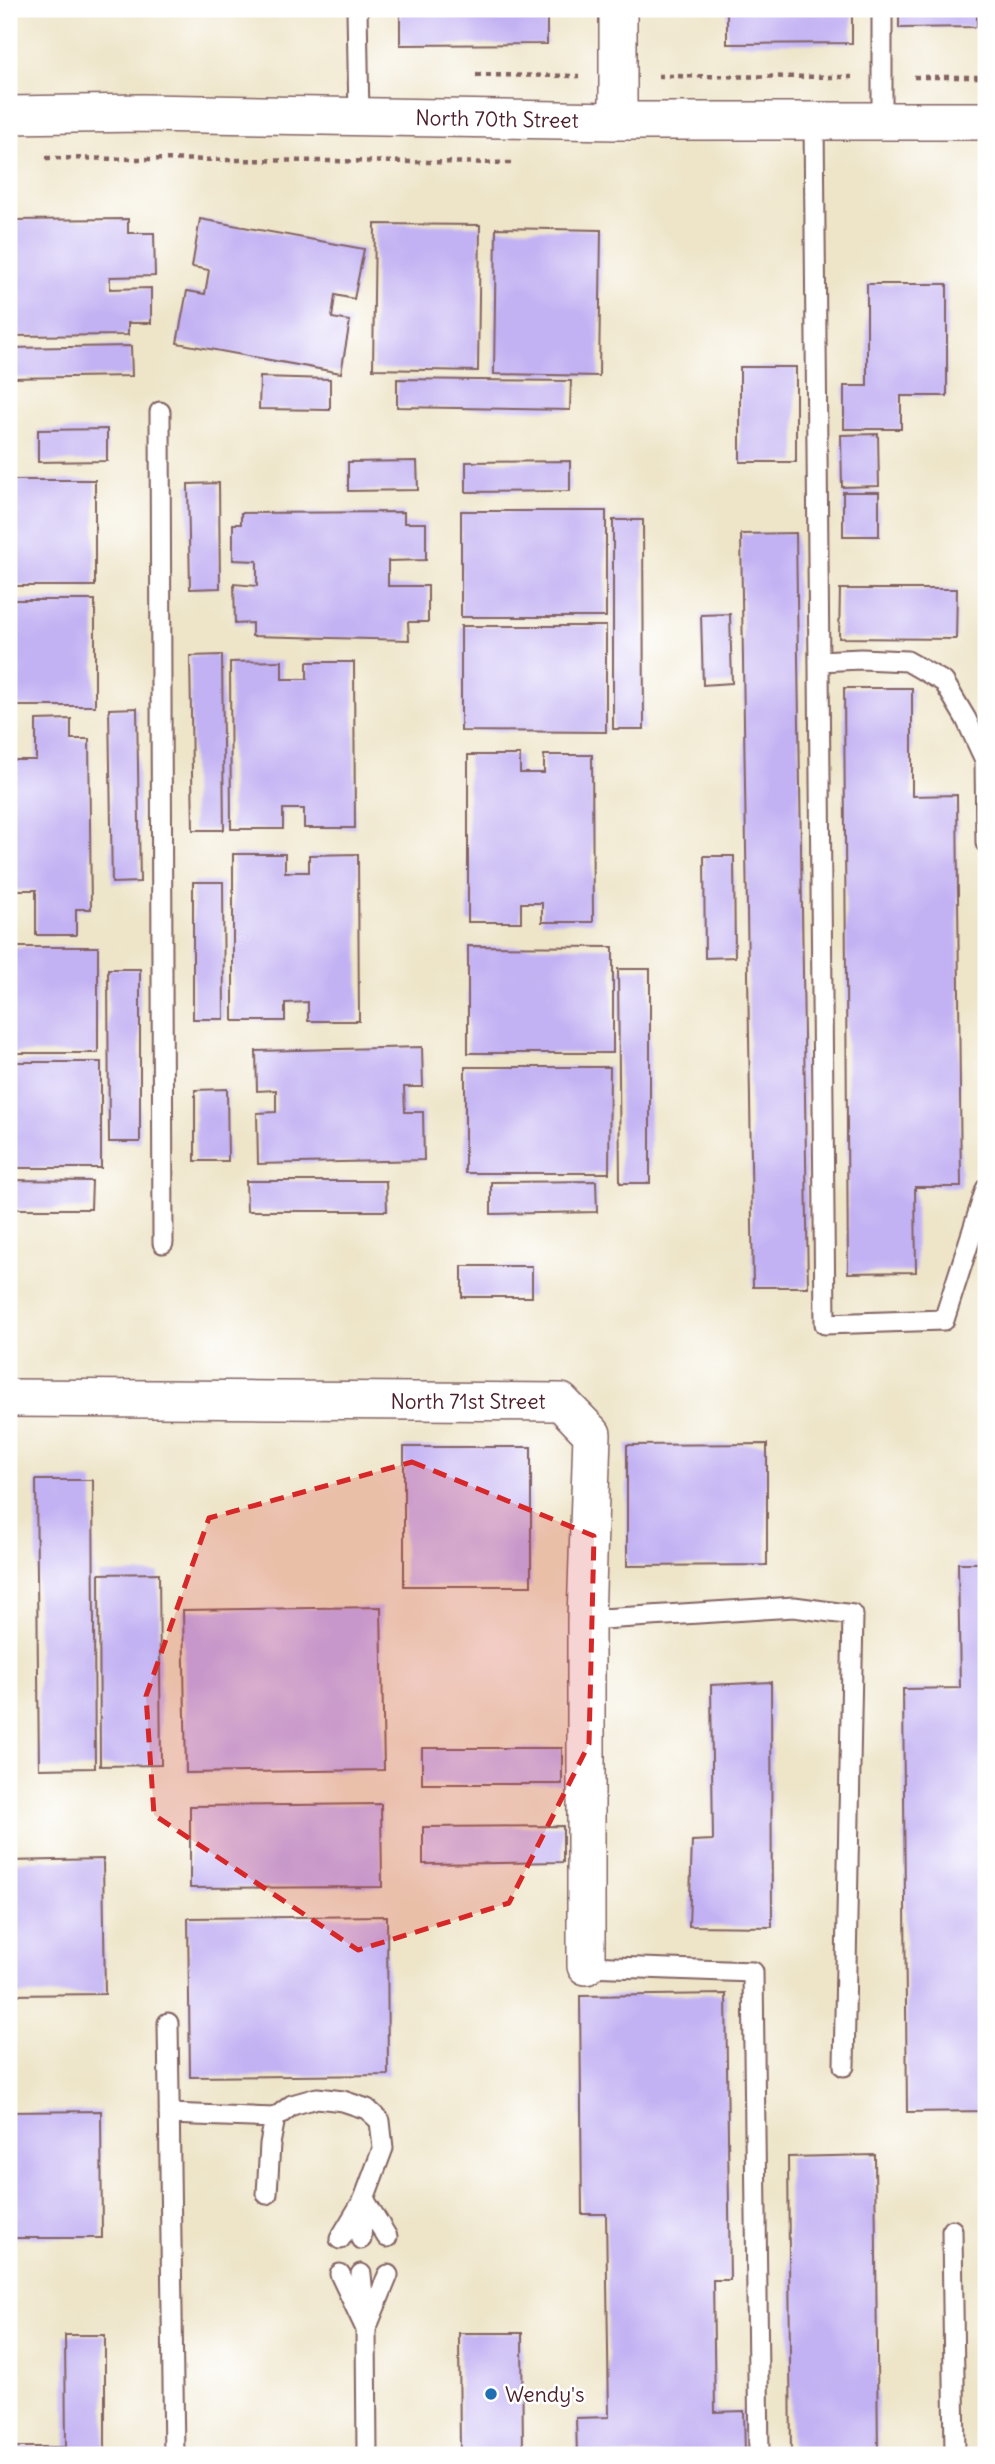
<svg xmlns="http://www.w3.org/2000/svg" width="995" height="2464" font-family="Delius,sans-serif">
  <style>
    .building { fill: #c3b2f3 }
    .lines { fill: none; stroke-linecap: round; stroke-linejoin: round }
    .service-casing { stroke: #836462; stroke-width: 23 }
    .minor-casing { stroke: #836462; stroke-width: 40 }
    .path { stroke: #836462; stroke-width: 4.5; stroke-dasharray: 5 5; stroke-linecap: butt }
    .service { stroke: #fff; stroke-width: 19 }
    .minor { stroke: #fff; stroke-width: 37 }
    .marked { fill: #d62828; fill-opacity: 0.2; stroke: #d62828; stroke-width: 5; stroke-dasharray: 14 9; stroke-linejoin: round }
    .poi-dot { fill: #1f6fb2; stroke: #fff; stroke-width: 2.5 }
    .labels { text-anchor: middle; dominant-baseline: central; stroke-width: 5; stroke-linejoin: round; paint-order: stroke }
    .street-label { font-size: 21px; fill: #4a1f2b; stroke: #fff }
    .poi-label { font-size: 21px; fill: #4a1f2b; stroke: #fff; text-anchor: start }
  </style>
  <rect width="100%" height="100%" fill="#fff"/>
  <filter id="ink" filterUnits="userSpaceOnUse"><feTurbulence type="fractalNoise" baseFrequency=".0143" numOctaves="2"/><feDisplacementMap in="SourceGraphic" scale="14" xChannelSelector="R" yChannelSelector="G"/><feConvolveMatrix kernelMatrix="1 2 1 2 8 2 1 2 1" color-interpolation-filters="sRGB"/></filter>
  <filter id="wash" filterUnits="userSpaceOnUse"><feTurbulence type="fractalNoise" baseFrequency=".00686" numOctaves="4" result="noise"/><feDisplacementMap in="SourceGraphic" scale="28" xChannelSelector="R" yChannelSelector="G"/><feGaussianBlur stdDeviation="1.57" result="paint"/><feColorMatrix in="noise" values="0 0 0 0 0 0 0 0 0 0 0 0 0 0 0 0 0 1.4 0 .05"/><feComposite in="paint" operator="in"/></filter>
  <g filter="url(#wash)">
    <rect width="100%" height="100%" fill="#eee5c9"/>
    <g id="blocks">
      <path class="building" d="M400 9H547V44L400 45Z
        M727 9H852V43L727 44Z
        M899 9H977V27L899 28Z
        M128 219V233H154L155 276 110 277V289L151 288V323H128V335L9 336V220Z
        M200 219 364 249 354 299 335 295 332 318 350 321 341 373 177 343 187 291 205 294 209 270 192 267Z
        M375 224 480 225 478 371 373 369Z
        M496 228 601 230 599 376 494 374Z
        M867 284H947V396H901V429H844V386H867Z
        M131 346 132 376 9 378V348Z
        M740 367H796V462H740Z
        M260 377 330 379V410L259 409Z
        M397 379 571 381 570 410 397 407Z
        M107 429V461L38 462V430Z
        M878 434 879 486 842 487 841 435Z
        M417 461 418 490 348 491V462Z
        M570 461V491L466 492V462Z
        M9 480H95V586H9Z
        M219 483 220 588 190 589 188 484Z
        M843 492H879V536H843Z
        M461 511H606V617H461Z
        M404 512V523H426V560L388 561V586H428V622H408L409 640 252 636V623L235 624 234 584 257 586V561L233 560V524H241V513Z
        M613 520H643L644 729H613Z
        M796 533 808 1287H753L741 534Z
        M840 589H957L956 639 839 638Z
        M9 600H95V706H9Z
        M730 614 732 683 703 685 701 615Z
        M461 626H606V732L461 731Z
        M222 655 224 830H193L190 656Z
        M282 661V679H307V662H354L355 828H304V809H283V829H231L230 662Z
        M844 688H912V796L957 795 961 1187H915L916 1272 848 1273Z
        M137 708 140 882 112 883 109 709Z
        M71 719V739H89L91 909H76V935H36V890H9V760H36V720Z
        M468 755H520V773H544V755H592L593 922H542V903H521V922H468Z
        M233 854H285V872H309V855L358 854 359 1021H308V1002L285 1003V1021H233Z
        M704 856H734L735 957 705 958Z
        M193 882H223L224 1019H193Z
        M468 946 613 947V1053H468Z
        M9 947H98V1053H9Z
        M108 969H140V1142H109Z
        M618 969H650V1183H620Z
        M422 1047 423 1087H404L405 1112H423L424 1160 258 1164 257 1113 276 1112V1090L257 1091 256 1051Z
        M9 1062H101V1168H9Z
        M465 1067H610L609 1173H465Z
        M227 1089 228 1161H195V1090Z
        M9 1180 92 1181 91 1209H9Z
        M246 1181H386L387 1211H247Z
        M596 1181 597 1212 491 1214V1182Z
        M462 1266H532V1297H462Z
        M767 1444V1565L627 1566V1445Z
        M404 1447H531V1586H404Z
        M36 1480H93L95 1768 39 1769Z
        M958 1563H986V2111L907 2112 903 1689 960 1688Z
        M159 1573 161 1765 100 1766 99 1574Z
        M381 1607 384 1770 186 1773 183 1610Z
        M771 1682 772 1927 689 1926 692 1841 713 1840 711 1685Z
        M422 1748H562V1784H422Z
        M381 1804 382 1887 190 1888V1806Z
        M563 1826V1862L423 1864V1827Z
        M103 1859 105 1994 9 1995V1861Z
        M387 1916 388 2075 190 2077 188 1918Z
        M726 1994 730 2280H713L715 2412 744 2411 745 2455H577L576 2418 609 2417 606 2214H582L580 1996Z
        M101 2111 102 2238H9V2112Z
        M875 2155 878 2455H791L788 2157Z
        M459 2333H522L523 2455H460Z
        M65 2335H105V2455H9V2447H66Z"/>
    </g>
  </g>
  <g filter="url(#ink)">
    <use href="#blocks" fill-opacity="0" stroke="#836462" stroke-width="2"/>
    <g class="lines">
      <g class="service-casing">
        <path id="service" d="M357 9 359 117
          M814 121 825 1324 944 1320 986 1189
          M882 121V9
          M160 412 163 1243
          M819 661 861 659 907 661 944 682 966 719 985 760 986 843
          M586 1620 794 1607 853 1615 844 2066
          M586 1966 753 1972 759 2455
          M168 2023 174 2455
          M169 2114 275 2118 292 2105 317 2098 343 2101 367 2109 380 2121 383 2148 364 2199 387 2237
          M267 2194 270 2144 275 2118
          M952 2230 955 2455
          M340 2239 364 2199
          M361 2239 363 2204
          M340 2274 366 2329
          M361 2274 365 2317
          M367 2455 366 2329 388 2275"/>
      </g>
      <g class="minor-casing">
        <path id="minor" d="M9 115 142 113 618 121H986
          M618 121V9
          M9 1398 561 1402 592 1434 586 1620V1966"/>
      </g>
      <path class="path" d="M476 75 579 76
        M658 76 852 77
        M914 77H986
        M46 158 513 163"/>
      <use href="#service" class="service"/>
      <use href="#minor" class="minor"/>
    </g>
  </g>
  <path class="marked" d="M412 1462 594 1536 589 1744 509 1903 358 1950 154 1815 146 1696 209 1518Z"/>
  <circle class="poi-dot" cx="491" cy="2394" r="7"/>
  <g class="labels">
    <g class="street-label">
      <text transform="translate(497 119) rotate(1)">North 70th Street</text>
      <text x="468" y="1401">North 71st Street</text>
    </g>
    <g class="poi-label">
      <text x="505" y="2394">Wendy's</text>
    </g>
  </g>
  <rect width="995" height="2464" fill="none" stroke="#fff" stroke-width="35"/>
</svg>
